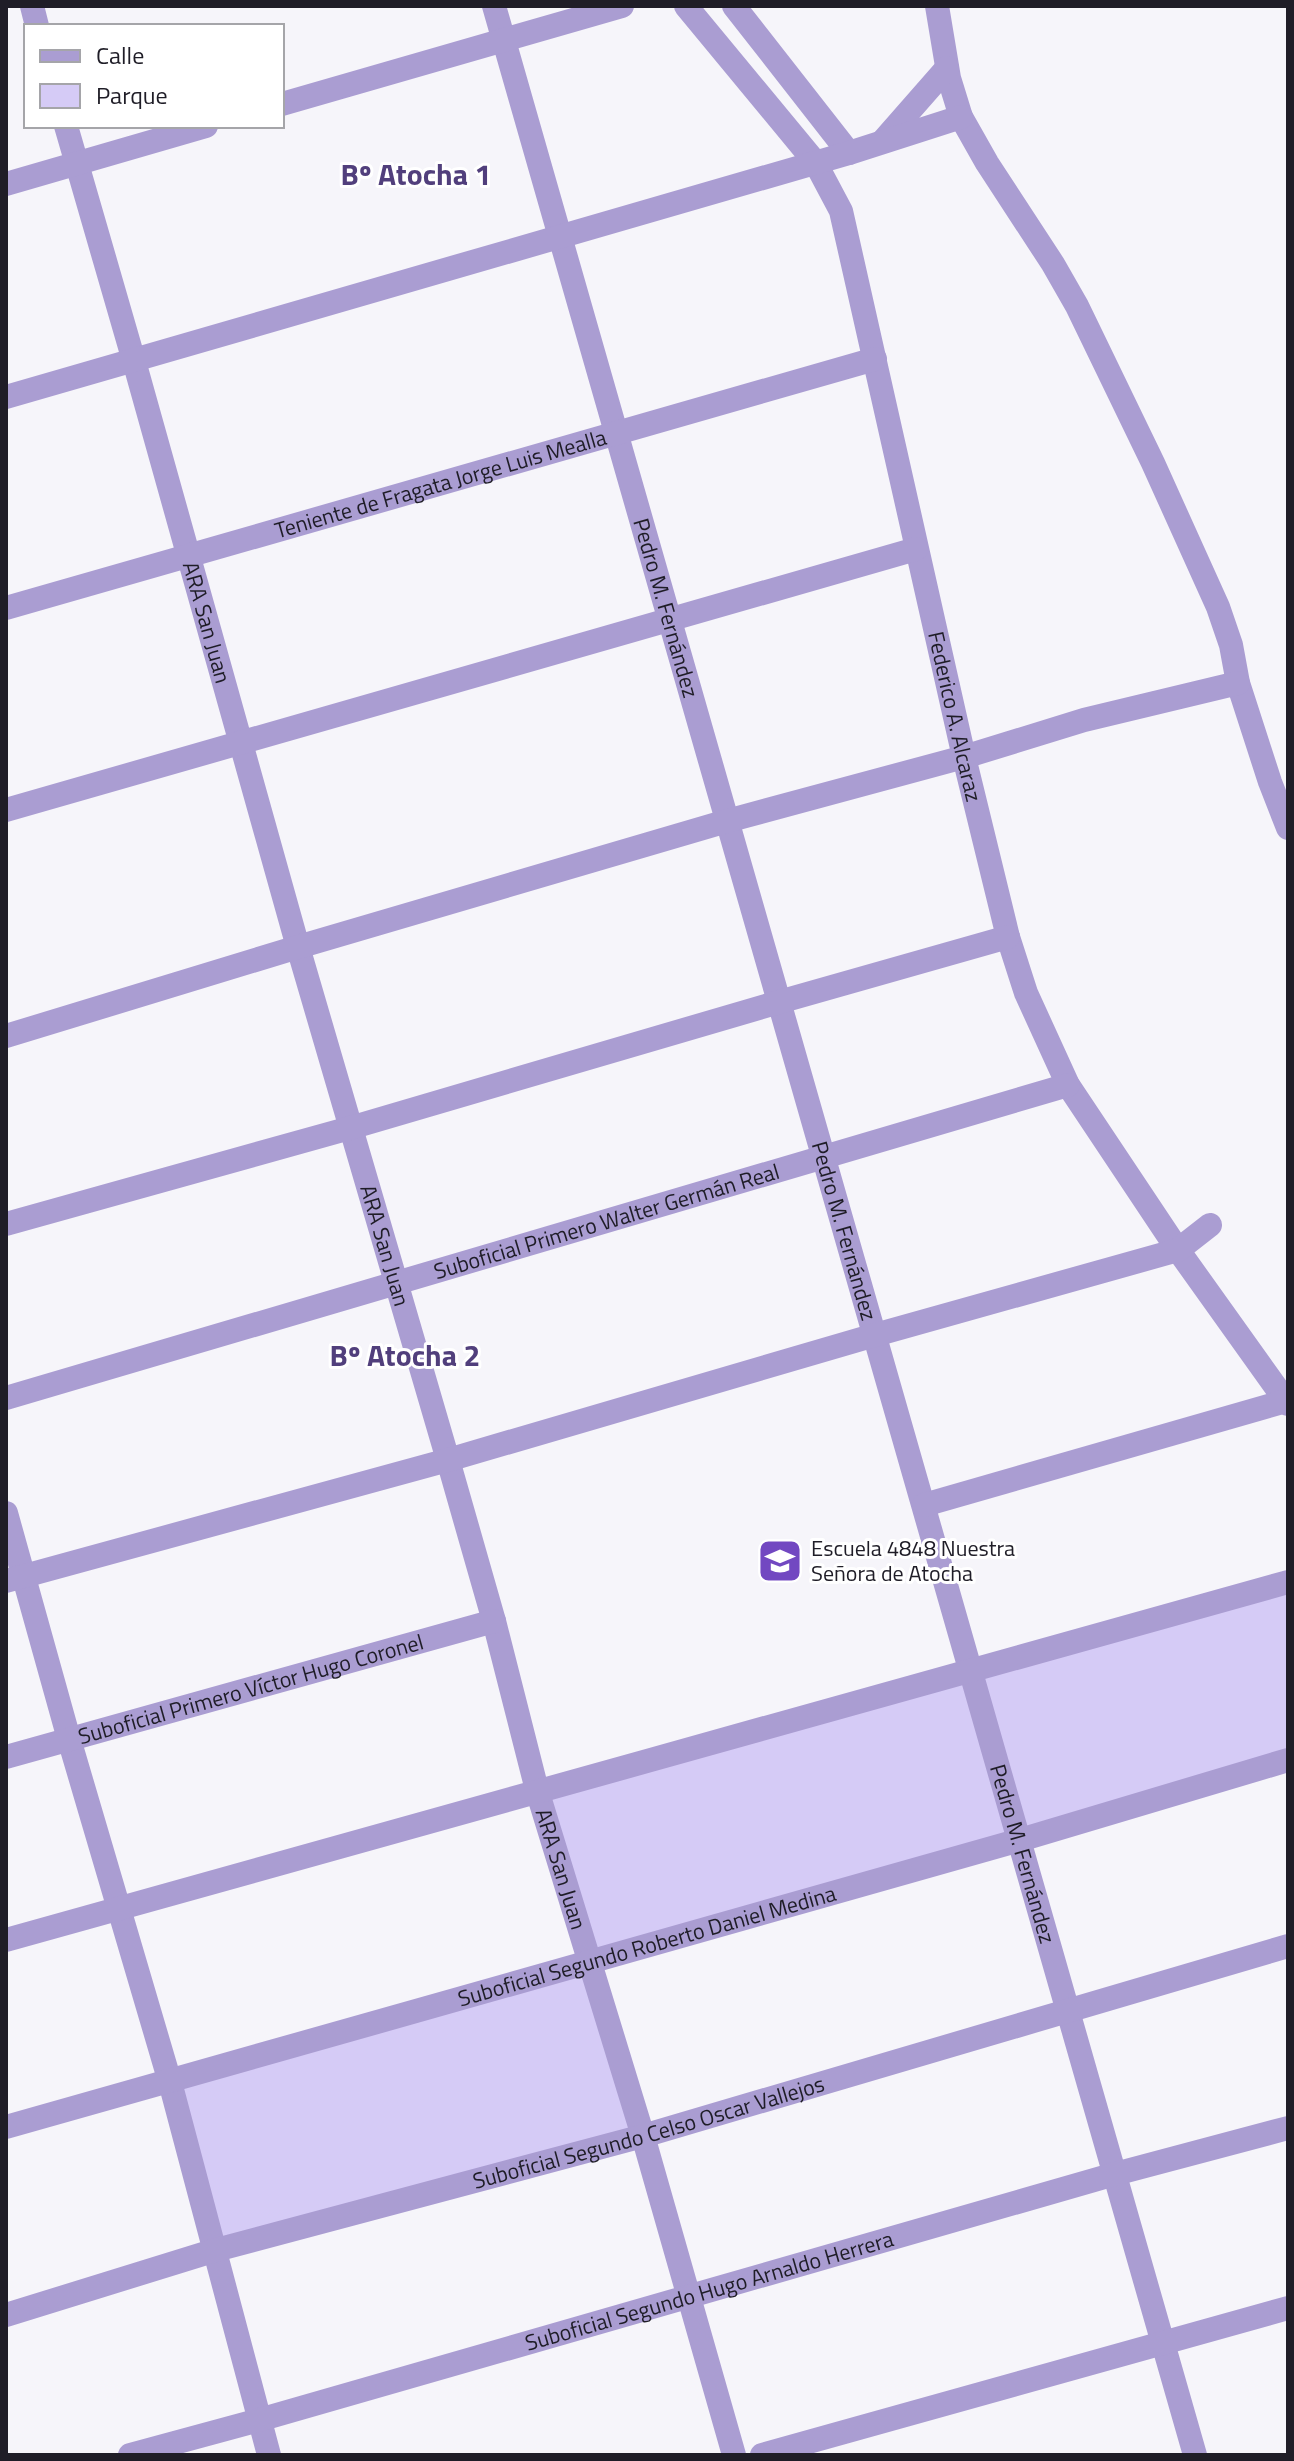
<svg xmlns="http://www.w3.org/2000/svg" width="1294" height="2461" font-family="'Titillium Web',sans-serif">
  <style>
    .green { fill: #d5cbf6 }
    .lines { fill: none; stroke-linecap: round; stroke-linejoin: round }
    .minor { stroke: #aa9dd2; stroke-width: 24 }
    .labels { text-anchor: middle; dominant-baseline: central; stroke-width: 6; stroke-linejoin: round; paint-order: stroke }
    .street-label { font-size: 22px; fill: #1f1d27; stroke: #fff }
    .poi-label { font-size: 22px; fill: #1f1d27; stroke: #fff; text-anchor: start }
    .district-label { font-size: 30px; font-weight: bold; fill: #513f7c; stroke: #fff }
  </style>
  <rect width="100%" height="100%" fill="#f6f5fa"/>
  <path class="green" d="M1288 1582V1760L589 1961 537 1790Z
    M587 1963 640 2135 217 2248 173 2083Z"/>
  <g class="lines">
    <g class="minor">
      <path d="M32 6 37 26"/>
      <path id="s1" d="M494 6 1195 2455"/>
      <path id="s2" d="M686 6 815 162 841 211 964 757 1008 937 1026 993 1068 1085 1178 1250 1288 1404"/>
      <path d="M734 6 849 153"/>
      <path d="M937 6 949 78 961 117 987 163 1053 264 1077 306 1153 463 1218 607 1231 645 1238 683 1270 782 1288 828"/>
      <path d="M282 104 622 6"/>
      <path id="s3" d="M66 126 134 361 298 947 448 1460 494 1621 537 1790 643 2136 734 2455"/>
      <path d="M883 141 947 68"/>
      <path d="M6 184 206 126"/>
      <path d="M6 397 849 153 961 117"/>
      <path id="s4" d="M6 608 875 359"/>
      <path d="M6 810 916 549"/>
      <path d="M6 1036 298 947 727 821 964 757 1084 720 1238 683"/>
      <path d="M6 1224 350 1128 779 1002 1008 937"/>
      <path id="s5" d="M6 1398 1068 1085"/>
      <path d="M924 1505 1286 1401"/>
      <path d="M6 1513 69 1739 170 2082 269 2455"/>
      <path d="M6 1581 448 1460 875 1335 1178 1250 1210 1225"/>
      <path id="s6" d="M6 1757 494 1621"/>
      <path d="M6 1940C433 1819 861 1703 1288 1582"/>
      <path id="s7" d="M6 2127 1020 1840 1288 1760"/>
      <path id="s8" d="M6 2315 216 2250 643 2136 1288 1946"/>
      <path id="s9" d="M130 2455 259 2420 1115 2174 1288 2128"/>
      <path d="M762 2455 1288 2308"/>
    </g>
  </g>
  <defs>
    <g id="school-square" transform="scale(2.3)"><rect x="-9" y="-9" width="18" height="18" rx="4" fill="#7248c1" stroke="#fff"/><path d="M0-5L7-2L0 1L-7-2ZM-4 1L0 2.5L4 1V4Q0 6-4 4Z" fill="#fff"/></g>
  </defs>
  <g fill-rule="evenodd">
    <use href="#school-square" x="780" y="1561"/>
  </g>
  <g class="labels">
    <g class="street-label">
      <text stroke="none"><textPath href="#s4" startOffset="452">Teniente de Fragata Jorge Luis Mealla</textPath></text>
      <text stroke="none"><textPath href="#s1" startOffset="626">Pedro M. Fernández</textPath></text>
      <text stroke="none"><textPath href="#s3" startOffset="516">ARA San Juan</textPath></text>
      <text stroke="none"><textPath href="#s2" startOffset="776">Federico A. Alcaraz</textPath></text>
      <text stroke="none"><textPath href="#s5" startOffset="626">Suboficial Primero Walter Germán Real</textPath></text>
      <text stroke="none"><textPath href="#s1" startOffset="1274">Pedro M. Fernández</textPath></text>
      <text stroke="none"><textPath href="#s3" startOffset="1164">ARA San Juan</textPath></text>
      <text stroke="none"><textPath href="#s6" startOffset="254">Suboficial Primero Víctor Hugo Coronel</textPath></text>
      <text stroke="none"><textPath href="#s1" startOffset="1922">Pedro M. Fernández</textPath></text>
      <text stroke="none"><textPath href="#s3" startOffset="1812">ARA San Juan</textPath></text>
      <text stroke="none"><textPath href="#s7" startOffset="666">Suboficial Segundo Roberto Daniel Medina</textPath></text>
      <text stroke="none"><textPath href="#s8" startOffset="668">Suboficial Segundo Celso Oscar Vallejos</textPath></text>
      <text stroke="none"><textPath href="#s9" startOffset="602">Suboficial Segundo Hugo Arnaldo Herrera</textPath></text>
    </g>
    <g class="poi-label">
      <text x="811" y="1548">Escuela 4848 Nuestra<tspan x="811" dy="25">Señora de Atocha</tspan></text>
    </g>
    <g class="district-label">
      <text x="416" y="174">Bº Atocha 1</text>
      <text x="405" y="1355">Bº Atocha 2</text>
    </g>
  </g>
  <rect width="1294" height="2461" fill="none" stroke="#1f1d27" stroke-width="16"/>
  <rect x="24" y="24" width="260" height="104" fill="#ffffff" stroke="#a5a5a9" stroke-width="2"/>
  <rect x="40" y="50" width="40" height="12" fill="#aa9dd2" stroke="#a5a5a9" stroke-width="2"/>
  <text x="96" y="64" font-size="24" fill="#1f1d27">Calle</text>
  <rect x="40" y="84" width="40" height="24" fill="#d5cbf6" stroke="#a5a5a9" stroke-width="2"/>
  <text x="96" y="104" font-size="24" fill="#1f1d27">Parque</text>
</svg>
